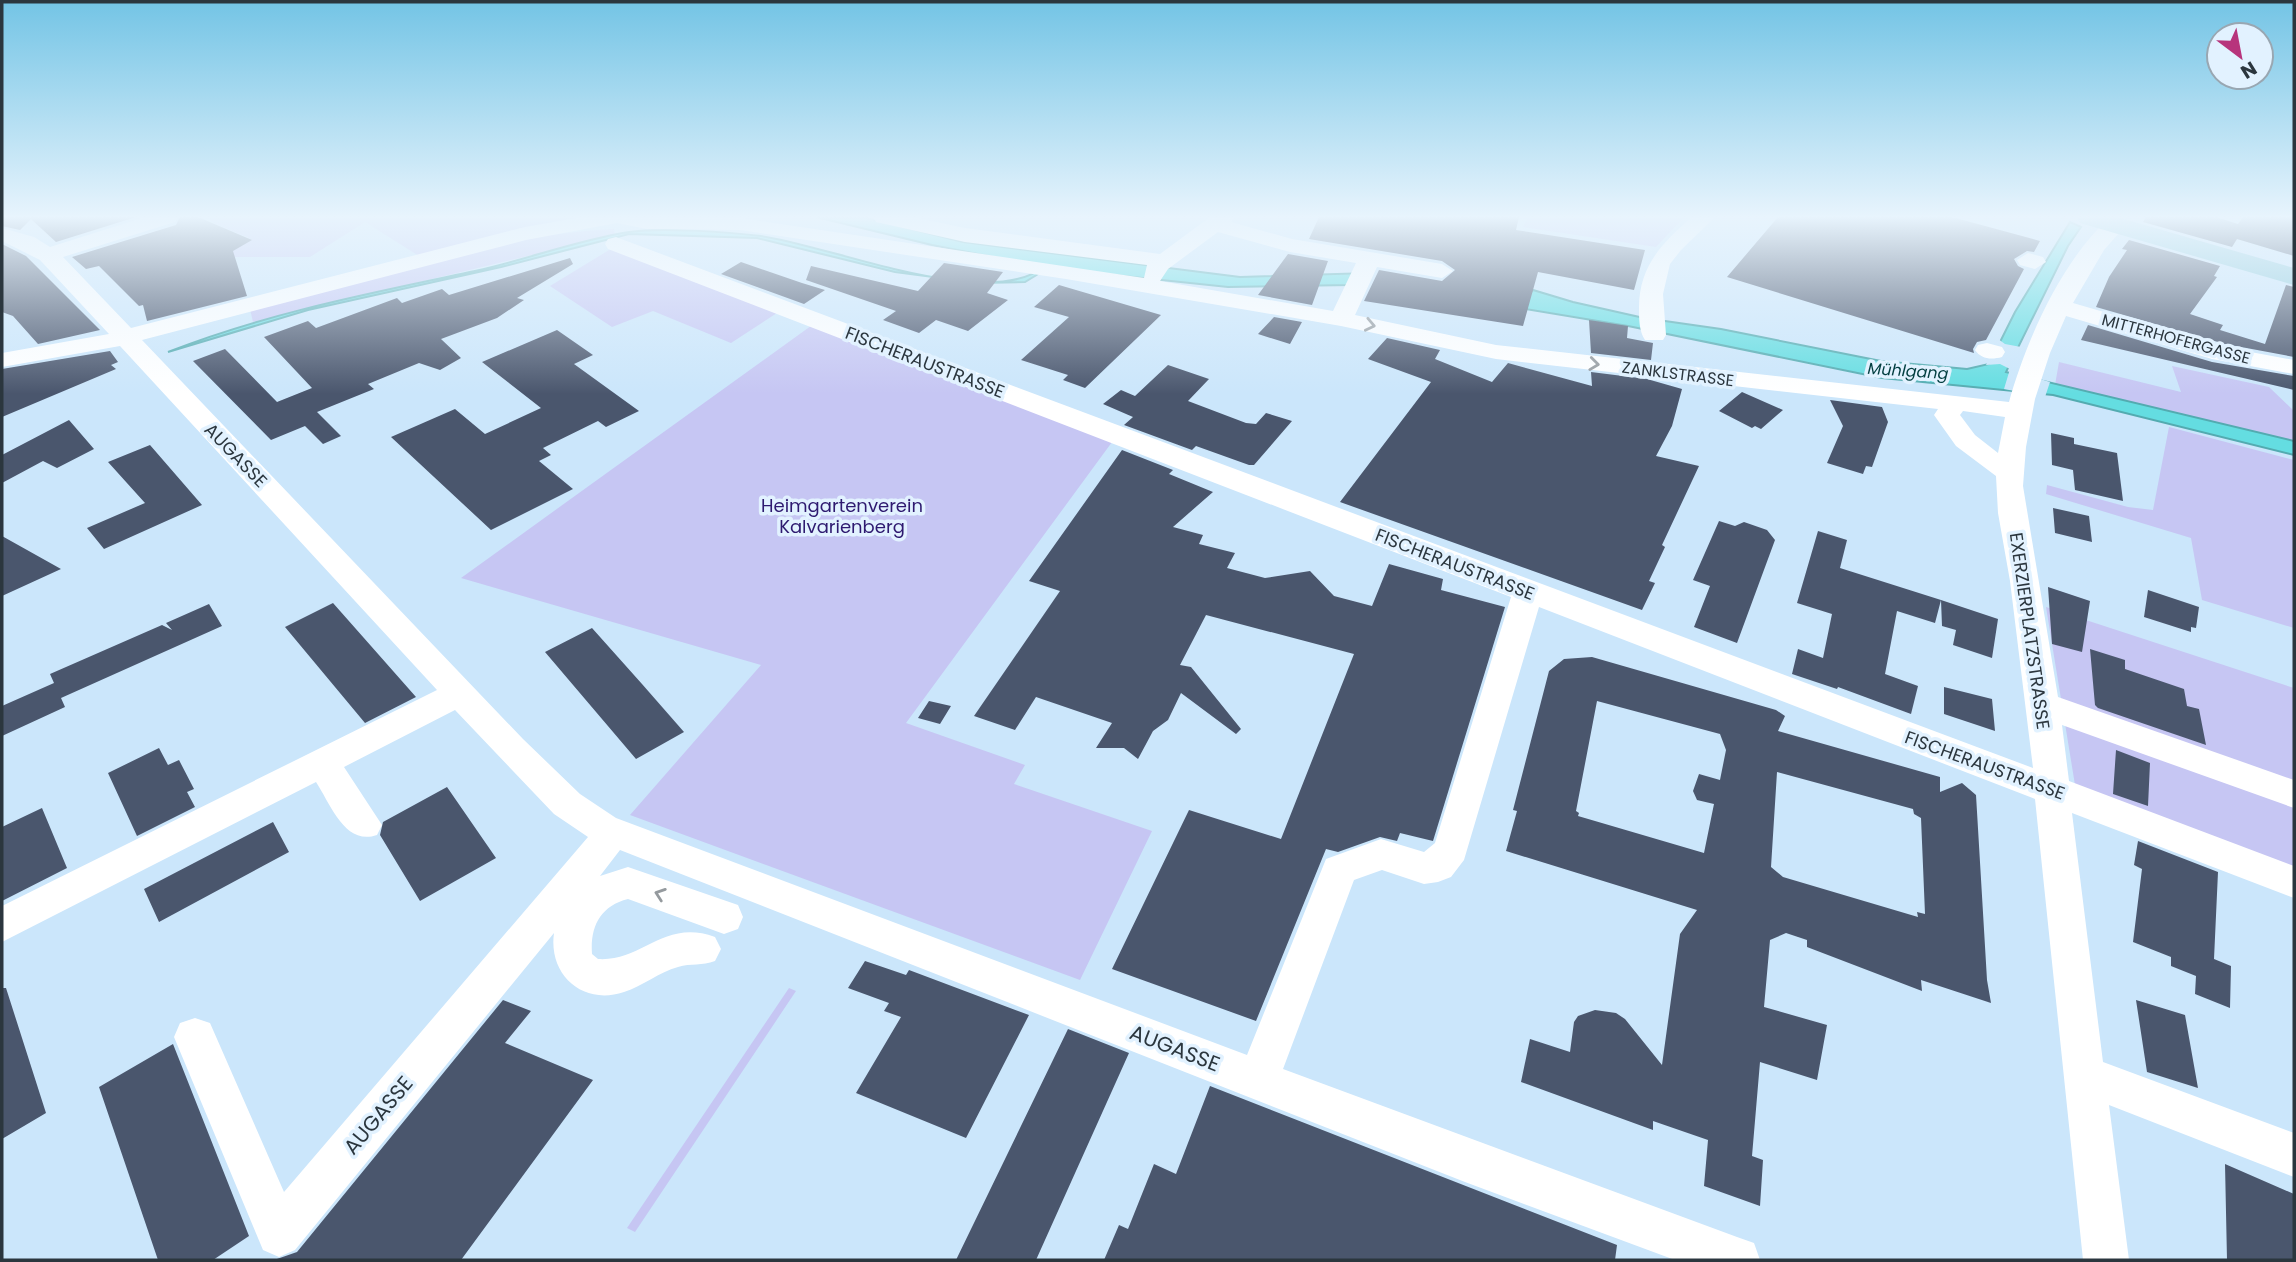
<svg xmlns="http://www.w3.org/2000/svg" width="2296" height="1262" font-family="Poppins,sans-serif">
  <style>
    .green { fill: #c6c6f3 }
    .water { fill: #64dde1; stroke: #53abb0; stroke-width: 2 }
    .pier { fill: #cbe6fb }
    .building { fill: #4a566d; fill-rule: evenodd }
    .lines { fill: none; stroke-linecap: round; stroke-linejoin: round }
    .minor { fill: #fff; fill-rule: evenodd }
    .major { fill: #8dcada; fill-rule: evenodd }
    .oneway { stroke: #959a9e }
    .labels { text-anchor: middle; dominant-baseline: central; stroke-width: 7; stroke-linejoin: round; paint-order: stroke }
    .far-street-label { font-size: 16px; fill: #2b363e; stroke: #e2f2ff }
    .far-water-label { font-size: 16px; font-style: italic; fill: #023e40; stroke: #e2f2ff }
    .street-label { font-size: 18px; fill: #2b363e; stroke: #e2f2ff }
    .park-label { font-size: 18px; fill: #2e1a70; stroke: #e2f2ff }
    .near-street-label { font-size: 21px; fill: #2b363e; stroke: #e2f2ff }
  </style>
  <rect width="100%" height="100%" fill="#cbe6fb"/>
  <path class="green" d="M209 217H592L419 256 365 222 310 257H235L229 254 249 238 211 222Z
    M1528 217H1684L1656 247 1523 227Z
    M614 229 615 235 253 322 250 309C368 278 491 235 614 229Z
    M614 247 780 311 731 343 653 311 612 327 550 286Z
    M815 323 1115 438 906 723 1025 765 1014 784 1152 831 1080 980 630 815 761 665 461 578Z
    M2059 362 2181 392 2172 366 2269 387 2294 411V441L2055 385Z
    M2169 427 2294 460V628L2202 600 2191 538 2046 494 2047 485 2128 507 2153 510Z
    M2046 607 2294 688V871L2087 793 2075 785Z
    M789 988 796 991 635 1232 627 1228Z"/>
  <path class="water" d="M816 217H863L963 242 1240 277 1367 273 1351 285 1228 287 1048 268 1025 282 979 283 895 272 757 238 629 234 501 267 308 310 168 352C267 313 371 293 475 271 526 260 577 240 629 232 660 227 729 232 761 236 829 245 986 312 1044 267L932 245Z
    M2070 222 2081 227 2068 246 2006 372 2294 441V455L2053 395 1882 378 1628 326 1519 308 1533 290 1573 302 1644 318 1721 329 1881 361 1967 369 1989 364 2015 312Z"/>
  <path class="pier" d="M1998 339 2005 344 2021 347 2010 370 2050 382 2045 397 2004 389 2010 369 2000 364 1986 365Z"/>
  <path class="building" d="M2 217H136L56 242 31 219 20 230 2 226Z
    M180 217H198L252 240 233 251 247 296 147 321 143 305 139 306 99 266 86 269 72 257 176 225Z
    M1319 217H1519L1516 230 1645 250 1634 290 1538 272 1523 326 1364 301 1379 270 1442 281 1455 270 1442 261 1309 239Z
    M1778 217H1952L2040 241 2034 252 2027 251 2014 259 2018 266 2024 269 1986 340 1977 342 1973 349 1974 353 1727 277Z
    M2146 217H2216L2238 224 2243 217H2294V256L2237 239 2232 247 2143 222Z
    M2129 240 2220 266 2214 276 2217 277 2190 314 2223 325 2220 330 2265 344 2286 285 2294 287V357L2225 344 2096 307 2109 277 2127 250 2122 249Z
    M2 244 26 256 100 330 38 344 13 316 2 312Z
    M1288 254 1328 261 1312 305 1258 295Z
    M570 258 573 264 517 298 524 300 497 318 441 339 461 358 440 370 419 363 368 384 374 389 317 412 341 436 323 444 305 426 271 440 193 361 225 349 277 402 312 388 264 337 308 321 316 328 397 298 402 303 442 289 449 295Z
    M741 262 802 283 825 290 804 304 721 274Z
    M944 263 1003 272 987 293 1008 300 968 331 936 320 919 333 883 320 896 311 806 280 811 266 918 291Z
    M1059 285 1161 315 1085 388 1063 380 1068 375 1021 360 1069 317 1034 307Z
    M1274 317 1302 322 1290 344 1258 334Z
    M1589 320 1628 326 1627 338 1653 343 1651 360 1591 353Z
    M2088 325 2212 362 2294 376V390L2081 340Z
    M557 330 593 355 574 364 639 411 606 427 598 421 543 448 551 455 539 461 573 489 491 530 391 437 455 409 485 434 541 408 482 362Z
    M1387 338 1440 350 1435 359 1492 382 1508 363 1592 386 1591 372 1647 379 1682 389 1672 426 1656 456 1699 466 1662 545 1665 547 1649 581 1655 583 1642 610 1340 502 1431 382 1368 359Z
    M110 351 118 362 111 365 116 369 2 417V369Z
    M1168 365 1209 379 1188 401 1246 423 1256 424 1266 413 1292 421 1254 465H1249L1196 446 1192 450 1124 425 1133 417 1103 404 1121 390 1135 396Z
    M1742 392 1783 410 1761 429 1755 426 1752 428 1719 411Z
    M1830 400 1882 407 1888 422 1872 467 1866 466 1863 474 1827 463 1843 426Z
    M69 420 94 449 57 468 43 461 2 483V455Z
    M2051 433 2074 438V444L2117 453 2123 501 2075 490 2073 470 2052 465Z
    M150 445 202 505 104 549 87 528 145 503 108 462Z
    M1122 450 1173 470 1169 474 1213 492 1173 527 1203 535 1199 544 1235 553 1227 568 1265 578 1310 571 1334 596 1372 606 1389 564 1443 579 1441 590 1505 607 1433 841 1400 833 1397 841 1380 837 1338 852 1326 849 1256 1021 1112 969 1189 810 1281 839 1354 654 1206 615 1180 665 1191 667 1241 729 1236 734 1181 693 1168 720 1153 731 1138 759 1124 748H1096L1112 723 1036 697 1015 730 974 716 1060 591 1029 581Z
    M2053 508 2089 516 2092 542 2055 533Z
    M1719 521 1735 526 1744 522 1767 530 1775 540 1737 643 1694 627 1710 586 1693 580Z
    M1818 531 1847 540 1840 568 1941 600 1935 623 1897 611 1885 674 1918 686 1911 714 1838 687 1837 689 1792 674 1798 649 1823 658 1832 614 1797 603Z
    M2 536 61 569 2 596Z
    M2048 587 2090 601 2082 652 2052 644Z
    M2148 590 2199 607 2196 628 2191 627V632L2144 617Z
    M1941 600 1998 619 1992 658 1953 645 1956 630 1942 626Z
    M333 603 371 646 416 697 365 723 285 627Z
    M209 604 222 626 61 698 65 707 2 736V706L54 683 50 674 162 625 172 630 166 623Z
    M592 628 642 684 684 732 636 759 545 652Z
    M2090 649 2125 660V669L2184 689 2187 706 2199 709 2206 745 2098 708 2095 705Z
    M1592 657 1776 710 1785 716 1778 731 1940 777V792L1962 783 1976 795 1987 980 1991 1003 1921 980 1922 991 1807 947V940L1786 933 1770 940 1764 1007 1827 1025 1817 1080 1760 1062 1752 1156 1763 1160 1760 1206 1704 1186 1708 1140 1653 1121V1130L1521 1082 1530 1039 1570 1052 1574 1022 1578 1016 1595 1010 1616 1013 1625 1019 1662 1065 1680 934 1697 910 1506 851 1517 811 1513 810 1549 671 1564 659ZM1597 701 1720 734 1726 750 1720 780 1699 774 1693 791 1697 800 1714 804 1704 853 1578 816 1579 813 1576 811ZM1777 772 1913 809 1914 814 1921 818 1925 914 1917 912 1918 917 1783 877 1771 867Z
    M1944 687 1992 699 1995 731 1944 714Z
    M929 701 951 706 940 724 918 718Z
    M159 748 168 765 179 760 194 789 187 792 195 807 137 836 108 773Z
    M2116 750 2150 763 2148 806 2113 794Z
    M447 787 496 858 420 901 380 835 383 822Z
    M42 808 67 868 2 901V827Z
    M273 822 289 852 159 922 144 889Z
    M2138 841 2218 872 2214 959 2231 966 2230 1008 2195 994 2196 976 2171 966V957L2133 942 2142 869 2134 865Z
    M865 961 906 975 909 970 1029 1015 966 1138 856 1093 901 1017 884 1011 889 1003 848 988Z
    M2 988H6L46 1113 2 1139Z
    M503 1000 531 1011 505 1043 593 1080 461 1260H274L297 1252Z
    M2136 1000 2185 1015 2198 1088 2147 1072Z
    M1068 1029 1129 1053 1036 1260H956Z
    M173 1044 249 1236 213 1260H158L99 1087Z
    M1210 1086 1617 1245 1615 1260H1104L1119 1225 1128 1229 1154 1164 1176 1174Z
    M2225 1164 2294 1194V1260H2227Z"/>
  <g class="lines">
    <path class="minor" d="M145 217H178L175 222 63 257 131 328 525 227 582 217 740 218 1144 278 1147 265 965 242 876 222 873 217H913L965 228 1160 254 1210 217H1235L1231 222 1292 239 1442 264 1453 271 1442 278 1377 267 1355 315 1496 345 2009 402C2026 341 2061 262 2108 219H2124L2127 224 2104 250 2073 303 2224 347 2294 360V374L2212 359 2066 316 2050 353 2035 399 2026 447 2023 486 2058 697 2294 780V808L2062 725 2069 781 2294 866V898L2072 813 2103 1062 2294 1133V1177L2109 1105 2129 1260H2083L2035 799 1539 607 1464 860 1451 877 1438 882 1424 884 1382 870 1354 880 1283 1069 1737 1237 1754 1243 1760 1260H1675L1465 1182 620 850 600 876 628 867 738 905 743 917 738 929 724 934 628 899C600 906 590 927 592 954L598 959C642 962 664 918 715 937L721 949 715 961C702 966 691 963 678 967 659 972 643 986 624 992 583 1006 548 975 554 933L295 1250 279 1257 263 1250 174 1037 180 1023 195 1018 210 1023 284 1192 588 837 554 814 455 710 344 767 382 825 377 835C345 846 331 805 316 782L2 942V906L437 690 120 346 2 367V353L109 334 40 260 2 241V228L34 237 50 247ZM617 223 647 229 740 230 1066 279 1341 326 1496 359 1938 409 1934 415 1956 446 1996 476 1998 513 2010 581 2033 768 616 237 608 239 605 244 608 249 1511 597 1435 843 1424 852 1381 839 1326 859 1247 1055 616 818 580 794 523 739 142 340 526 240ZM1218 232 1290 252 1356 263 1333 311 1160 281 1168 269ZM1963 411 2005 417 1998 453 1975 435 1960 415Z
      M1692 217H1715L1681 250 1670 264 1663 294 1666 335 1663 340H1645C1639 331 1639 319 1639 308 1639 266 1662 243 1692 217Z
      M2028 253 2043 257 2046 262 2035 269 2020 265 2017 260Z
      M1987 343 2002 347 2005 352 2002 357C1991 360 1981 359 1975 350L1978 345Z"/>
    <path class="major" d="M2076 217H2117L2294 268V285L2080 223Z"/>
  </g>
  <defs><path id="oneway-chevron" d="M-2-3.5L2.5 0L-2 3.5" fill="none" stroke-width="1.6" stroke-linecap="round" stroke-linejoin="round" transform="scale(1.75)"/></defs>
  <g class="oneway">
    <use href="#oneway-chevron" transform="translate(1370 325) rotate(12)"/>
    <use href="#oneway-chevron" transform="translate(1594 364) rotate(7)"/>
    <use href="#oneway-chevron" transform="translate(660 894) rotate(-161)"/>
  </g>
  <linearGradient id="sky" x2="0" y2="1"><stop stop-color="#73c4e5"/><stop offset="0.55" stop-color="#e8f4fd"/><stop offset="1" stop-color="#e8f4fd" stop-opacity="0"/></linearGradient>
  <rect width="2296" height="394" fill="url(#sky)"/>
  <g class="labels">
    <g class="far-street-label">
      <text transform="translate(2176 339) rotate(15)">MITTERHOFERGASSE</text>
      <text transform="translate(1678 374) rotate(7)">ZANKLSTRASSE</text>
    </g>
    <g class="far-water-label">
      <text transform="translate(1908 371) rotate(4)">Mühlgang</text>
    </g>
    <g class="street-label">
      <text transform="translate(925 362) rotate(21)">FISCHERAUSTRASSE</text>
      <text transform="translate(236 455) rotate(46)">AUGASSE</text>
      <text transform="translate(1455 564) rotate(21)">FISCHERAUSTRASSE</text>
      <text transform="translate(2030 631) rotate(82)">EXERZIERPLATZSTRASSE</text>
      <text transform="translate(1985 765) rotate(20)">FISCHERAUSTRASSE</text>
    </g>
    <g class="park-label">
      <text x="842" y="505">Heimgartenverein<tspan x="842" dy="21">Kalvarienberg</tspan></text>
    </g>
    <g class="near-street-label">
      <text transform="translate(1175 1048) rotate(21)">AUGASSE</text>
      <text transform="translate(378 1115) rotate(-50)">AUGASSE</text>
    </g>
  </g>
  <rect width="2296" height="1262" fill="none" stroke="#2b363e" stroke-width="7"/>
  <g transform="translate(2240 56) rotate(148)"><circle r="33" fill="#e2f2ff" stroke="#99a7b2" stroke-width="2"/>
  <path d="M0-5L12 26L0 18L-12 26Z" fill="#b7347c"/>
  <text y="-10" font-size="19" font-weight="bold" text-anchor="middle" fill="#2b363e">N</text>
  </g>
</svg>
